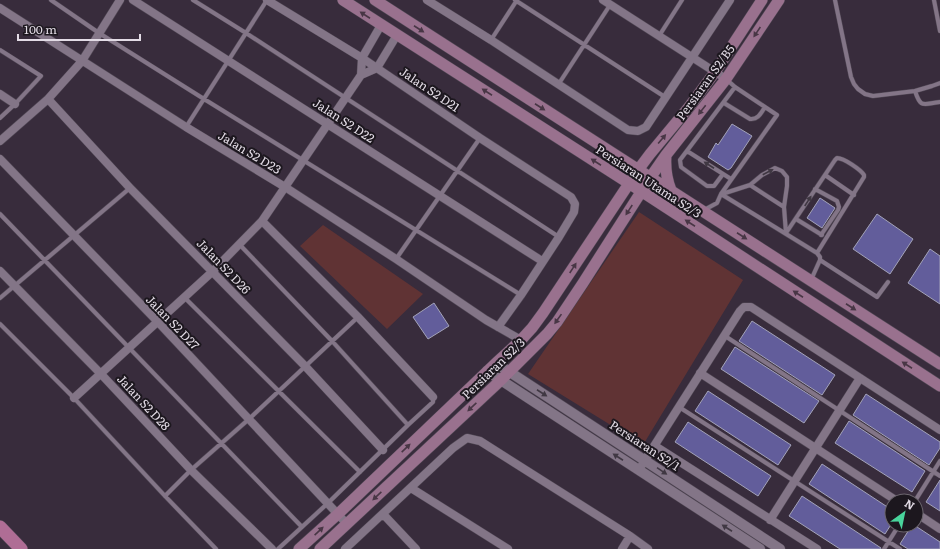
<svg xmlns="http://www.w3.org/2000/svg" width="940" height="549" font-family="Literata,serif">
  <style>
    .park { fill: #603334 }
    .building { fill: #625d9b; stroke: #a3a3b9 }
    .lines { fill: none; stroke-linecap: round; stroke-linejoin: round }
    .service-casing { stroke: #524956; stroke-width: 5 }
    .minor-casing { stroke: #524956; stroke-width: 9 }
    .tertiary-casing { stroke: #524956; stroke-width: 11 }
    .secondary-casing { stroke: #524956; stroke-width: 12 }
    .primary-casing { stroke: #524956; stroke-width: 14 }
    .service { stroke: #837587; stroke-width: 4 }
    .minor { stroke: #837587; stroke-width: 8 }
    .tertiary { stroke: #837587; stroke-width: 10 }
    .secondary { stroke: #99718e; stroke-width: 11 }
    .primary { stroke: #af6d95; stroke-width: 13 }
    .oneway { fill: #483645 }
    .oneway2 { fill: #403843 }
    .labels { text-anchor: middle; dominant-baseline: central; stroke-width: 4; stroke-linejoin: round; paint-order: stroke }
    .street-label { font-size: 12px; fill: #e3dce6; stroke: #1c171e }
  </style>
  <rect width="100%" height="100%" fill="#382c3c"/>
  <path class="park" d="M639 212 743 280 643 445 528 374Z
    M323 225 423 294 387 329 300 246Z"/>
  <path class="building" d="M732 124 752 136 731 168 728 170 708 157 716 143 718 145Z
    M820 198 835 208 822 228 807 218Z
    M877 214 913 239 890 274 853 249Z
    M930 249 940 256V304L908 283Z
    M434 303 449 326 428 339 413 317Z
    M752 321 835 375 822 395 739 341Z
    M735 347 819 401 804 423 721 369Z
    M708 391 791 445 778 465 695 411Z
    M866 394 940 442V448L929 465 853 415Z
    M849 421 925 471 912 492 835 443Z
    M688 422 771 476 758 496 675 442Z
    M822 464 892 510V523L885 534 809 484Z
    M940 480V511L926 502Z
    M802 496 881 548V549H840L789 516Z
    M912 525H914L940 542V549H908L900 544Z"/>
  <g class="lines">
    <g class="service-casing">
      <path id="service" d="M51 0 99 33 204 99 521 295
        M193 0 246 33 559 237
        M515 0 665 97
        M835 0 851 77 854 84 858 89 865 94 873 96 915 91 932 86 940 83
        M934 0 940 31
        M659 36 682 0
        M491 40 517 0
        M0 50 41 76 15 104 0 118
        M558 85 610 5
        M915 91C921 109 923 104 940 102
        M724 103 750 119C758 120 761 113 765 107
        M186 127 267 0
        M687 151 731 179
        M723 174 714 186H707L681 167 680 160 735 87
        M825 175 854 195
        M750 185 784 207
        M815 189 837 201 839 207 838 210 821 235
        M721 194 817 253 820 257V260L811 280
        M722 194 750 185 762 175 775 168 782 171 787 177V186L784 207 786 233
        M704 210 717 203 721 194 777 115 735 87 726 79
        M0 214 302 527
        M796 219 822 235
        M786 233 835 160 837 158C844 158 861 170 864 175V177L817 253
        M240 245 332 341 408 425
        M396 259 480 138
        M820 260 877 297 888 282
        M184 297 360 472
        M0 298 130 188
        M0 324 74 398 165 496 216 549
        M725 336 940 476
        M679 407 900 549
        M165 496 191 470 249 419 358 317
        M915 501 940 461
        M278 549 328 503 408 425 433 402V397
        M884 549 899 525"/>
    </g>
    <g class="minor-casing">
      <path id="minor" d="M133 0 542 261
        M267 0 362 58 480 138 571 197 575 204 574 212 559 237 521 295 498 327
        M427 0 491 40 628 130 638 131 646 127 730 0
        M603 0 726 79
        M0 8 186 127 285 187 396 259 486 320 521 340
        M361 75 377 68 397 35
        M0 94 15 104
        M48 99 130 188 305 366 383 450
        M0 141 48 99 82 61 120 0
        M0 159 158 322 347 524
        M262 221 358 317 433 397
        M0 271 101 374 191 470 272 549
        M700 373 897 501
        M74 398 212 272 262 221 361 75 362 58 381 25
        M655 446 817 549
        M642 465 740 311 744 307H751L940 430
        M411 488 508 549
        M916 513 940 529
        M383 514 416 549
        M770 520 860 378
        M345 549 453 448 467 438 480 441 630 536 648 549
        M622 549 630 536"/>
    </g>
    <g class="tertiary-casing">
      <path id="tertiary" d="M496 363 780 549
        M487 371 760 549"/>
    </g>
    <g class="secondary-casing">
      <path id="secondary" d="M343 0 641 191 940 386
        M375 0 940 364
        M666 155C665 168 666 178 671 190
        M299 549 338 514 496 363 521 340 532 328 543 313 638 170 650 154 689 107 715 72 762 0
        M320 549 501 380 547 334 557 322 583 283 650 178 666 155 726 79 779 0"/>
    </g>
    <g class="primary-casing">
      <path id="primary" d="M0 527 21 549"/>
    </g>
    <use href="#service" class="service"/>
    <use href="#minor" class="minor"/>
    <use href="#tertiary" class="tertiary"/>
    <use href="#secondary" class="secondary"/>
    <use href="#primary" class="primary"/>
  </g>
  <defs><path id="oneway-solid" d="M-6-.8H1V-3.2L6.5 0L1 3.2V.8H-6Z"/></defs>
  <g class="oneway">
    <use href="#oneway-solid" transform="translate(365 15) rotate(-147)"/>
    <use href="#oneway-solid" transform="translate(419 29) rotate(33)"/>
    <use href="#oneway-solid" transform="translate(757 32) rotate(124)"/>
    <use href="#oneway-solid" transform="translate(487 92) rotate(-147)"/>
    <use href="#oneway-solid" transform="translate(540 107) rotate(33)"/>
    <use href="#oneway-solid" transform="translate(702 110) rotate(128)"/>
    <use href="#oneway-solid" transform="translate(662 139) rotate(-50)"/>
    <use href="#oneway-solid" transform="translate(596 162) rotate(-147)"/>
    <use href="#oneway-solid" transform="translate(629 210) rotate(123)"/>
    <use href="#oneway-solid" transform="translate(690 223) rotate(-147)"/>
    <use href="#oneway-solid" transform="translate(742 236) rotate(33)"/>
    <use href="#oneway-solid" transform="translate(573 268) rotate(-57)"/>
    <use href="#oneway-solid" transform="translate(798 294) rotate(-147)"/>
    <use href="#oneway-solid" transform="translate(851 307) rotate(33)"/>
    <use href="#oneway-solid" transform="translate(558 319) rotate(125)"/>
    <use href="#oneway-solid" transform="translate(907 365) rotate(-147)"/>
    <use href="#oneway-solid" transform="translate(472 407) rotate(137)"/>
    <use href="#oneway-solid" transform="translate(406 448) rotate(-44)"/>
    <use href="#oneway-solid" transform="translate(377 496) rotate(137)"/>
    <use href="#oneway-solid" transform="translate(319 531) rotate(-43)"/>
  </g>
  <g class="oneway2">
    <use href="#oneway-solid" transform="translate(709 165) rotate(-147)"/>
    <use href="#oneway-solid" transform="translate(768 172) rotate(-28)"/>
    <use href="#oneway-solid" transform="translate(808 201) rotate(-57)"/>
    <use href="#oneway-solid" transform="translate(542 393) rotate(33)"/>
    <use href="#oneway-solid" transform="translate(618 457) rotate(-147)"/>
    <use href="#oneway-solid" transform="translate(662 471) rotate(34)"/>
    <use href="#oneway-solid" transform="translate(727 528) rotate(-147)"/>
  </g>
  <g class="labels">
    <g class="street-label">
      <text transform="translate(705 82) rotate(-54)">Persiaran S2/B5</text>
      <text transform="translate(430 89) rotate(34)">Jalan S2 D21</text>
      <text transform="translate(344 120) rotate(33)">Jalan S2 D22</text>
      <text transform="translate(250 152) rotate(31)">Jalan S2 D23</text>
      <text transform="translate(649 181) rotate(33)">Persiaran Utama S2/3</text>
      <text transform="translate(224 266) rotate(46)">Jalan S2 D26</text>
      <text transform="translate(173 322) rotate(46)">Jalan S2 D27</text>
      <text transform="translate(493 368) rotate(-44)">Persiaran S2/3</text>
      <text transform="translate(144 402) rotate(47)">Jalan S2 D28</text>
      <text transform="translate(645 445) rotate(33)">Persiaran S2/1</text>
    </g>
  </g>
  <g transform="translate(904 513) rotate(33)"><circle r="19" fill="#1c171e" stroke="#6c666e"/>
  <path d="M0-3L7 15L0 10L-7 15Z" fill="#49d49c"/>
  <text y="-6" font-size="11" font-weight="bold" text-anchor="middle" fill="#e3dce6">N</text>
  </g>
  <path d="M18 34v6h122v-6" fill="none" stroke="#e3dce6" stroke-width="2"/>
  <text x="24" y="34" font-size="12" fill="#e3dce6" stroke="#1c171e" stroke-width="3" paint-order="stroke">100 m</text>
</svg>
